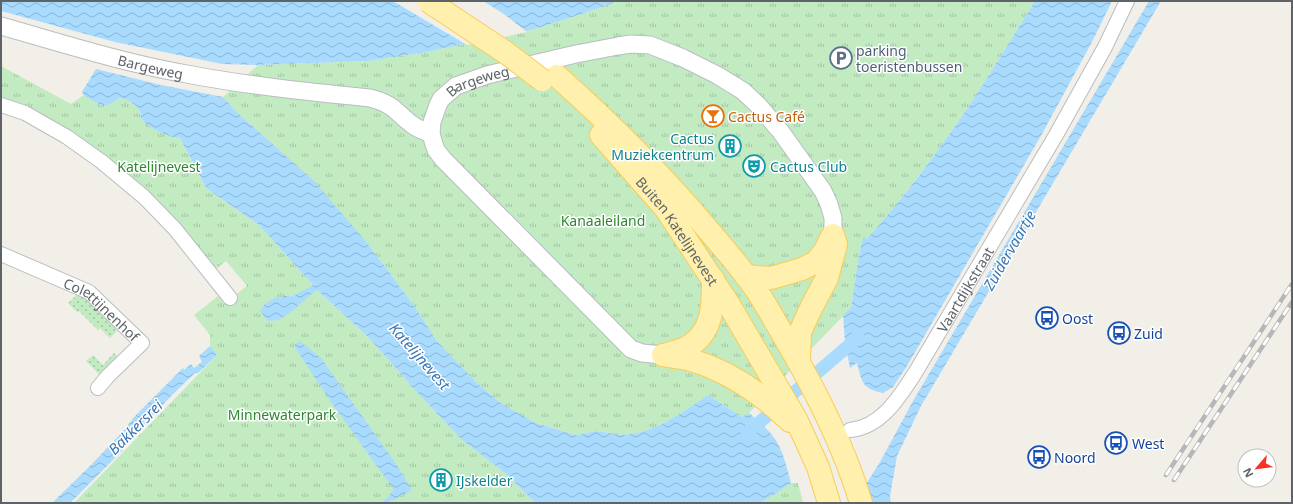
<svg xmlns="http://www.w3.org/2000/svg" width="1293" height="504" font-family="'Noto Sans',sans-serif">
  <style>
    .grass { fill: url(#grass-dots) }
    .park { fill: url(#park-tufts) }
    .water { fill: url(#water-waves) }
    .pier { fill: #f1efe7 }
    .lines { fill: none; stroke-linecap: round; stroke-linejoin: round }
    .stream { stroke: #a9dbff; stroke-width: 4 }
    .canal { stroke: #a9dbff; stroke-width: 13 }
    .minor-casing { stroke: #b9bdc1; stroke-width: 16 }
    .tertiary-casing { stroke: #b9bdc1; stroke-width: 19 }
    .primary-casing { stroke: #fecb54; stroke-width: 24 }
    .minor { stroke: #fff; stroke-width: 14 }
    .tertiary { stroke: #fff; stroke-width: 17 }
    .primary { stroke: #fff0ae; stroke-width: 22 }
    .rail-casing { stroke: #b6b7b8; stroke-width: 4.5 }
    .rail { stroke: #fff; stroke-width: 3; stroke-dasharray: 9; stroke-linecap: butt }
    .primary-bridge-casing { stroke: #fecb54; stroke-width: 24; stroke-linecap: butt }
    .primary-bridge { stroke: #fff0ae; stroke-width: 22 }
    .labels { text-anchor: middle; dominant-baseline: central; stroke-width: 3; stroke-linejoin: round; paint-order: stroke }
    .service-label { font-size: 14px; fill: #4e5e75; stroke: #fff; text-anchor: start }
    .street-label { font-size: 14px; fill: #5e6368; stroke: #fff }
    .food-label { font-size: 14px; fill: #c56008; stroke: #fff; text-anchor: start }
    .culture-label { font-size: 14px; fill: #0d838f; stroke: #fff; text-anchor: start }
    .park-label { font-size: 14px; fill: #2e8730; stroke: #fff }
    .transit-label { font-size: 14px; fill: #164399; stroke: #fff; text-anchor: start }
    .water-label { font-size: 15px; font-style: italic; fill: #3976b2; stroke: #fff }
  </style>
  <defs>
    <pattern id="grass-dots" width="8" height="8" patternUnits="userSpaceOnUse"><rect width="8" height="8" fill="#c2ebc2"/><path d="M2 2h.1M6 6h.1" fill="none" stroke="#a1c2a1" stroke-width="1.8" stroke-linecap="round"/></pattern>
    <pattern id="park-tufts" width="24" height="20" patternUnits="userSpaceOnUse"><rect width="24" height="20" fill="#c2ebc2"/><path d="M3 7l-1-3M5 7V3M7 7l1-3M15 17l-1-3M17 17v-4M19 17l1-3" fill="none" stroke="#a1c2a1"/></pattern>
    <pattern id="water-waves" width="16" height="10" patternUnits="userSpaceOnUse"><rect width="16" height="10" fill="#a9dbff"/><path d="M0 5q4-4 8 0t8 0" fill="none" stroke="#8db5d2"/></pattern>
  </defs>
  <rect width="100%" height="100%" fill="#f1efe7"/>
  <path class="grass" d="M78 294 90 299 117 327 116 332 110 338 100 328 98 330 79 311 77 312 68 303Z
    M114 353 121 360 106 373 100 375 86 361 93 355 103 365Z"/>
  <path class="park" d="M618 1H1035C1006 47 978 95 946 139 921 174 894 207 867 240L863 237 857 267 851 308 749 413 742 417 708 395 678 415 662 424 642 432 623 435 596 431 576 435 536 423 502 404 478 384 437 341 415 307 368 244 267 139 239 114 223 97 258 65 368 61 426 52 535 29 594 10Z
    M1 66 71 104 84 95C102 106 101 109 120 98 128 100 137 104 140 112 141 114 140 116 141 118 146 126 170 138 180 138L206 188 259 225 320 293 367 336 395 367 412 387 461 439 506 474 535 503H74L217 355 210 346V335L194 315 218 296 224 304 247 286 226 261 216 269 134 185 1 101Z
    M791 483H798L803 503H759L774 495Z"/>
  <path class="water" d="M1 1H618L594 10 535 29 426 52 368 61 258 65 222 64 115 42 1 11Z
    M1035 1H1112L1093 40 1042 134 907 366 893 387 883 393C862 389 862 382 857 363L850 368 845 343 843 315 851 308 857 267 863 236 867 239C895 207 921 174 946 139 978 95 1006 47 1035 1Z
    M1149 1H1161L921 406 897 456 890 496 891 503H854L880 462 913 401Z
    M96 69 161 85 223 97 239 114 314 181 368 244 415 307 437 341 478 384 502 404 536 423 576 435 596 431 623 435 642 432 662 424 678 415 708 395 742 417 749 413C758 421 768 429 775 439 784 452 787 469 791 483L774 495 759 503H535L506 474 461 439 412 387 395 367 367 336 317 290C308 296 286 319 277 320 274 321 271 320 268 321L260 311 265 304 278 296 280 299 284 296H293L313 285 259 225 206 188 180 138C170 138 146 127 141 118 140 116 141 114 140 112 137 104 128 100 120 98 105 107 105 108 90 99 86 97 84 96 82 92Z
    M300 341 321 358 399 468 412 490 394 500H391L388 496 394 490 331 402 296 349 295 344Z
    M210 346 217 355 198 373H195L172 395 122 448 123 450 70 503H52L91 465 125 429 135 416 183 368 184 370 191 364 194 368 202 362 199 356Z"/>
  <path class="pier" d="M393 1H483L504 14 527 32 467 45Z"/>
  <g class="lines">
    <path class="stream" d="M384 503 390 498"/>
    <path class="canal" d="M747 433 854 341 858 335"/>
    <g class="minor-casing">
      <g id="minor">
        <path d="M1 105 25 113 67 137 102 162 144 197 175 229 230 298"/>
        <path id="s1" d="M1 254 89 292 142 343 108 376 98 388"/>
        <path id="s2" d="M850 430C882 427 899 397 915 373L1056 135 1105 47 1127 1"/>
      </g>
    </g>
    <g class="tertiary-casing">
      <g id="tertiary">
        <path id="s3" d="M1 26C64 44 127 64 192 75 251 86 311 92 370 98 378 100 386 103 393 108 406 119 413 129 431 133"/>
        <path id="s4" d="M663 355 642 353 631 349 443 159 436 150 433 141 431 133 432 122 438 105 441 99 456 86 487 75 576 54 618 46 631 44 650 45 683 58 717 75 743 91 759 106 781 132 823 191 829 204 833 218V235"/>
      </g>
    </g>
    <g class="primary-casing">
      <g id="primary">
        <path d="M557 76C612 125 663 176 710 232 726 251 743 270 757 291 766 305 774 319 782 333 814 387 843 443 861 503"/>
        <path id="s5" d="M601 135 666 209 728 303 796 419 818 467 829 503"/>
        <path d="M746 276 771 278 802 269 816 262 825 251 831 238"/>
        <path d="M663 355C672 357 682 357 691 360 728 371 762 394 790 421"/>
        <path d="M665 355C673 352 684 350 691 345 714 329 713 303 713 279"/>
        <path d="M799 361 800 332 811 308 827 278 836 244 833 235"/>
      </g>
    </g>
    <use href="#minor" class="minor"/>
    <use href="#tertiary" class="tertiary"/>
    <use href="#primary" class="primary"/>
    <g class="rail-casing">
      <path id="rail" d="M1166 475 1292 284
        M1174 480 1292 302"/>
    </g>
    <use href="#rail" class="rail"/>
    <g class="primary-bridge-casing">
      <path id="primary-bridge" d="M428 1 505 52 542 80"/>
    </g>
    <use href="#primary-bridge" class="primary-bridge"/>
  </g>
  <defs>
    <g id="parking-ring" transform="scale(1.15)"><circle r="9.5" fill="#fff" stroke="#5c6f8a" stroke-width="1.5"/><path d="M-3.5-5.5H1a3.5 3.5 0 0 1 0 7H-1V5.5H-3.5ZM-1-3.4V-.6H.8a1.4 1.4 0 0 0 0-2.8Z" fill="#5c6f8a"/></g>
    <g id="bar-ring" transform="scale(1.15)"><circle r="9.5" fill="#fff" stroke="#e8710a" stroke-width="1.5"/><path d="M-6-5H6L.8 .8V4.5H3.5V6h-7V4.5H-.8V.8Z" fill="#e8710a"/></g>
    <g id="building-ring" transform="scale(1.15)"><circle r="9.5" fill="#fff" stroke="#0f9aa8" stroke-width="1.5"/><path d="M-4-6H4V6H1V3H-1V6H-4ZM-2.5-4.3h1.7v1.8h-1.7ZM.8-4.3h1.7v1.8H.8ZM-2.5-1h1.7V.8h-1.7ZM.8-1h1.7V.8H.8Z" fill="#0f9aa8"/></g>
    <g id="theatre-ring" transform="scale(1.15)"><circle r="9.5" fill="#fff" stroke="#0f9aa8" stroke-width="1.5"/><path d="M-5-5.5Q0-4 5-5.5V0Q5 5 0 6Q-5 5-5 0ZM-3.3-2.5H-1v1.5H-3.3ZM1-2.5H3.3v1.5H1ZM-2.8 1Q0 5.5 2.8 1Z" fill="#0f9aa8"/></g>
    <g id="bus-ring" transform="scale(1.15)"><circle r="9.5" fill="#fff" stroke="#1a4fb4" stroke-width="1.5"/><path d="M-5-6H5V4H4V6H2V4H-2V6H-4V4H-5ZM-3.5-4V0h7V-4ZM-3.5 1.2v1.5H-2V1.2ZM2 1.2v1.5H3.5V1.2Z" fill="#1a4fb4"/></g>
  </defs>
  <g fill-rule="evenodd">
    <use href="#parking-ring" x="841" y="58"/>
    <use href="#bar-ring" x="713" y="116"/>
    <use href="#building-ring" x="730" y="146"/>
    <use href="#theatre-ring" x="754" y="166"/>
    <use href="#bus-ring" x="1047" y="318"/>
    <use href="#bus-ring" x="1119" y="333"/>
    <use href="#bus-ring" x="1116" y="443"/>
    <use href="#bus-ring" x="1039" y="457"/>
    <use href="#building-ring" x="441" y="480"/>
  </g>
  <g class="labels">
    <g class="service-label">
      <text x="856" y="50">parking<tspan x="856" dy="16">toeristenbussen</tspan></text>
    </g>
    <g class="street-label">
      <text stroke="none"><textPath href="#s3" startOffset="155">Bargeweg</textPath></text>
      <text stroke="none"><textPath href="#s4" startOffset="407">Bargeweg</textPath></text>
      <text stroke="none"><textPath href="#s5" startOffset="123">Buiten Katelijnevest</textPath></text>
      <text stroke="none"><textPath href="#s2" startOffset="187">Vaartdijkstraat</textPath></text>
      <text stroke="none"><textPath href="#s1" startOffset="116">Colettijnenhof</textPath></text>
    </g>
    <g class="food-label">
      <text x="728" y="116">Cactus Café</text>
    </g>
    <g class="culture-label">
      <text x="714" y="138" text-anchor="end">Cactus<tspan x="714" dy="16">Muziekcentrum</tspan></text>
      <text x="770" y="166">Cactus Club</text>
      <text x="456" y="480">IJskelder</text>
    </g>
    <g class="park-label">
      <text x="159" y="166">Katelijnevest</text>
      <text x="603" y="220">Kanaaleiland</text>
      <text x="282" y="414">Minnewaterpark</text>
    </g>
    <g class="transit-label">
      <text x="1062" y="318">Oost</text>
      <text x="1134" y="333">Zuid</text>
      <text x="1132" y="443">West</text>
      <text x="1054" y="457">Noord</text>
    </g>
    <g class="water-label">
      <text transform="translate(1009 250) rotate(-60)">Zuidervaartje</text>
      <text transform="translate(420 356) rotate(49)">Katelijnevest</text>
      <text transform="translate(135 427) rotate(-45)">Bakkersrei</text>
    </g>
  </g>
  <rect width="1293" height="504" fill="none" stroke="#5e6368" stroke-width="4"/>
  <g transform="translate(1257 468) rotate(242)"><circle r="19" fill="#ffffff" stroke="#bfc1c3"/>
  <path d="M0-3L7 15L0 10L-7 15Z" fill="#f93226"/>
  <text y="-6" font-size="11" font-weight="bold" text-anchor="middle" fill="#5e6368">N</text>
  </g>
</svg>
